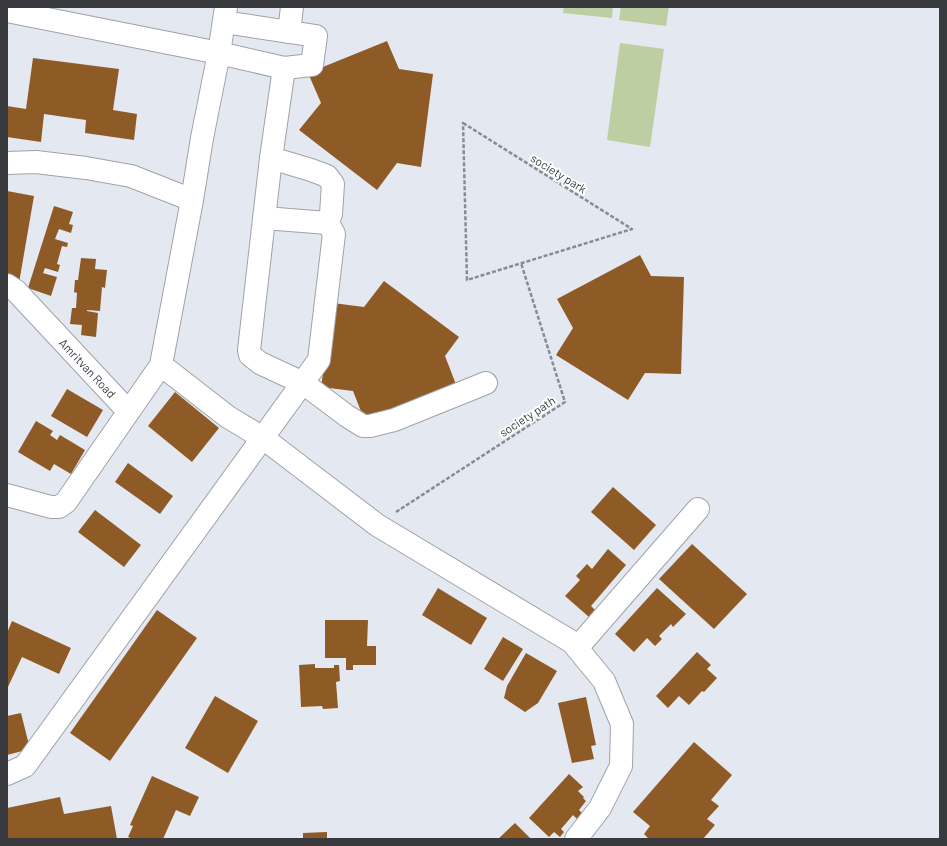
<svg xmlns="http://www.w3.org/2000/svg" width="947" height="846" font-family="Barlow,sans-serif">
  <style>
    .green { fill: #bccea2 }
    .building { fill: #8e5b27 }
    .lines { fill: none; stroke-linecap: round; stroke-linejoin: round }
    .minor-casing { stroke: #9fa2aa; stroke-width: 24 }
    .path { stroke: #888b91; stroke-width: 2.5; stroke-dasharray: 4 2; stroke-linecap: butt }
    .minor { stroke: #fff; stroke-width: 22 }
    .labels { text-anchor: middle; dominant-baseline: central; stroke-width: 4; stroke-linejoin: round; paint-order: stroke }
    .street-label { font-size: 12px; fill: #383a3d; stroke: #fff }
  </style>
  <rect width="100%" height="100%" fill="#e4e8f0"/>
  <path class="green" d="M564 7H613L612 18 563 13Z
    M621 7H669L666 26 619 20Z
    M620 43 664 49 650 147 607 140Z"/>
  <path class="building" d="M387 41 399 69 433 74 421 167 397 163 377 190 299 130 321 103 308 73Z
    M33 58 119 69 113 110 137 114 134 140 85 133 86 120 44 114 41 142 7 137V106L26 109Z
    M7 191 34 196 19 283 7 281Z
    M54 206 73 212 69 224 73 225 71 233 59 229 55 239 68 243 67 247 62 246 57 264 60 265 58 272 45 268 43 273 57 277 51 296 28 288Z
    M640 255 651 276 684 277 681 374 645 373 628 400 556 355 573 328 557 299Z
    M81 258 96 259 95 269 107 270 105 288 102 287 100 311 87 310V311L98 313 96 337 81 335 82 325 70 324 72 308H76L77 293 74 292 75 280H78Z
    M384 281 459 337 445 356 457 387 366 424 353 391 321 387 333 303 364 307Z
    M67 389 103 410 87 437 51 416Z
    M175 392 219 428 192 462 148 426Z
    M36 421 53 431 50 435 57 440 60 435 85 450 71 474 54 464 50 471 18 452Z
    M128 463 173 496 160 514 115 482Z
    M613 487 656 525 634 550 591 512Z
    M95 510 141 545 124 567 78 532Z
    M692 544 747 594 714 629 659 579Z
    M608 549 626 565 591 606 595 610 589 617 565 596 580 580 576 576 587 564 592 569Z
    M438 588 487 618 471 645 422 615Z
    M657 588 686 614 673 627 671 624 659 636 662 639 655 646 647 638 634 652 615 634Z
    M157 610 197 638 110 761 70 733Z
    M325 620H368L367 646H376V665H353V670H346V658H325Z
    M12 621 71 648 59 674 22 657 7 689V633Z
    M503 637 523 649 503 681 484 669Z
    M697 652 711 665 707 669 717 678 704 692 702 691 689 705 679 696 668 708 656 696Z
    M526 653 557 671 538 703 525 712 504 698 507 686Z
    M315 664V668H334V665H339L340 681 336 682 338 708 323 709 322 706 301 707 299 665Z
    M215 696 258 721 228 773 185 748Z
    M586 697 596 745 591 746 594 759 572 763 558 703Z
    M21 713 30 749 7 755V716Z
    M694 742 732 775 711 800 719 806 707 819 715 825 703 839H649L644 834 650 826 633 812Z
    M569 774 583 787 578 791 584 797 583 798 586 801 579 810 582 813 577 819 573 815 561 829 564 832 560 837 554 832 549 837 529 818Z
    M152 776 199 797 190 816 176 810 163 839H133L128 837 133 826 130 825Z
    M60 797 64 814 111 806 117 839H7V808Z
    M515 823 531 839H498Z
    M327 832V839H303V833Z"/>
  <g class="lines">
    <g class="minor-casing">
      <g id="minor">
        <path d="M7 11 219 53 284 68 312 65 316 36 224 22"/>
        <path d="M289 32 292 7"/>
        <path d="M284 68 271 158 249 350 250 355 260 363 303 383 347 416 363 426H370L394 420 486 383"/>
        <path d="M7 163 36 162 86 168 131 176 192 200"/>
        <path d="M264 218 328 223"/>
        <path id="s1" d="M7 285 16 291 128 411"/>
        <path d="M161 365 228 417 263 438 377 525 572 642 604 681 622 724 621 766 600 808 576 839"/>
        <path d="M7 495 51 507H59L66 502 161 365 192 200 202 138 219 53 226 7"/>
        <path d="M577 648 698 509"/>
        <path d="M7 774 25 766 319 360 334 234 328 223 331 214 333 184 327 176 311 170 271 158"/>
      </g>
    </g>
    <path class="path" d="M463 123 632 229 467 280Z
      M396 512 565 402 521 263"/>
    <use href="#minor" class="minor"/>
  </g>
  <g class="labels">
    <g class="street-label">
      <text transform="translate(559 173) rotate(32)">society park</text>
      <text stroke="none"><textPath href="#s1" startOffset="116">Amritvan Road</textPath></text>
      <text transform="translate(527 416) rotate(-33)">society path</text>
    </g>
  </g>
  <rect width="947" height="846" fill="none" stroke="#383a3d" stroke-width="16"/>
</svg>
